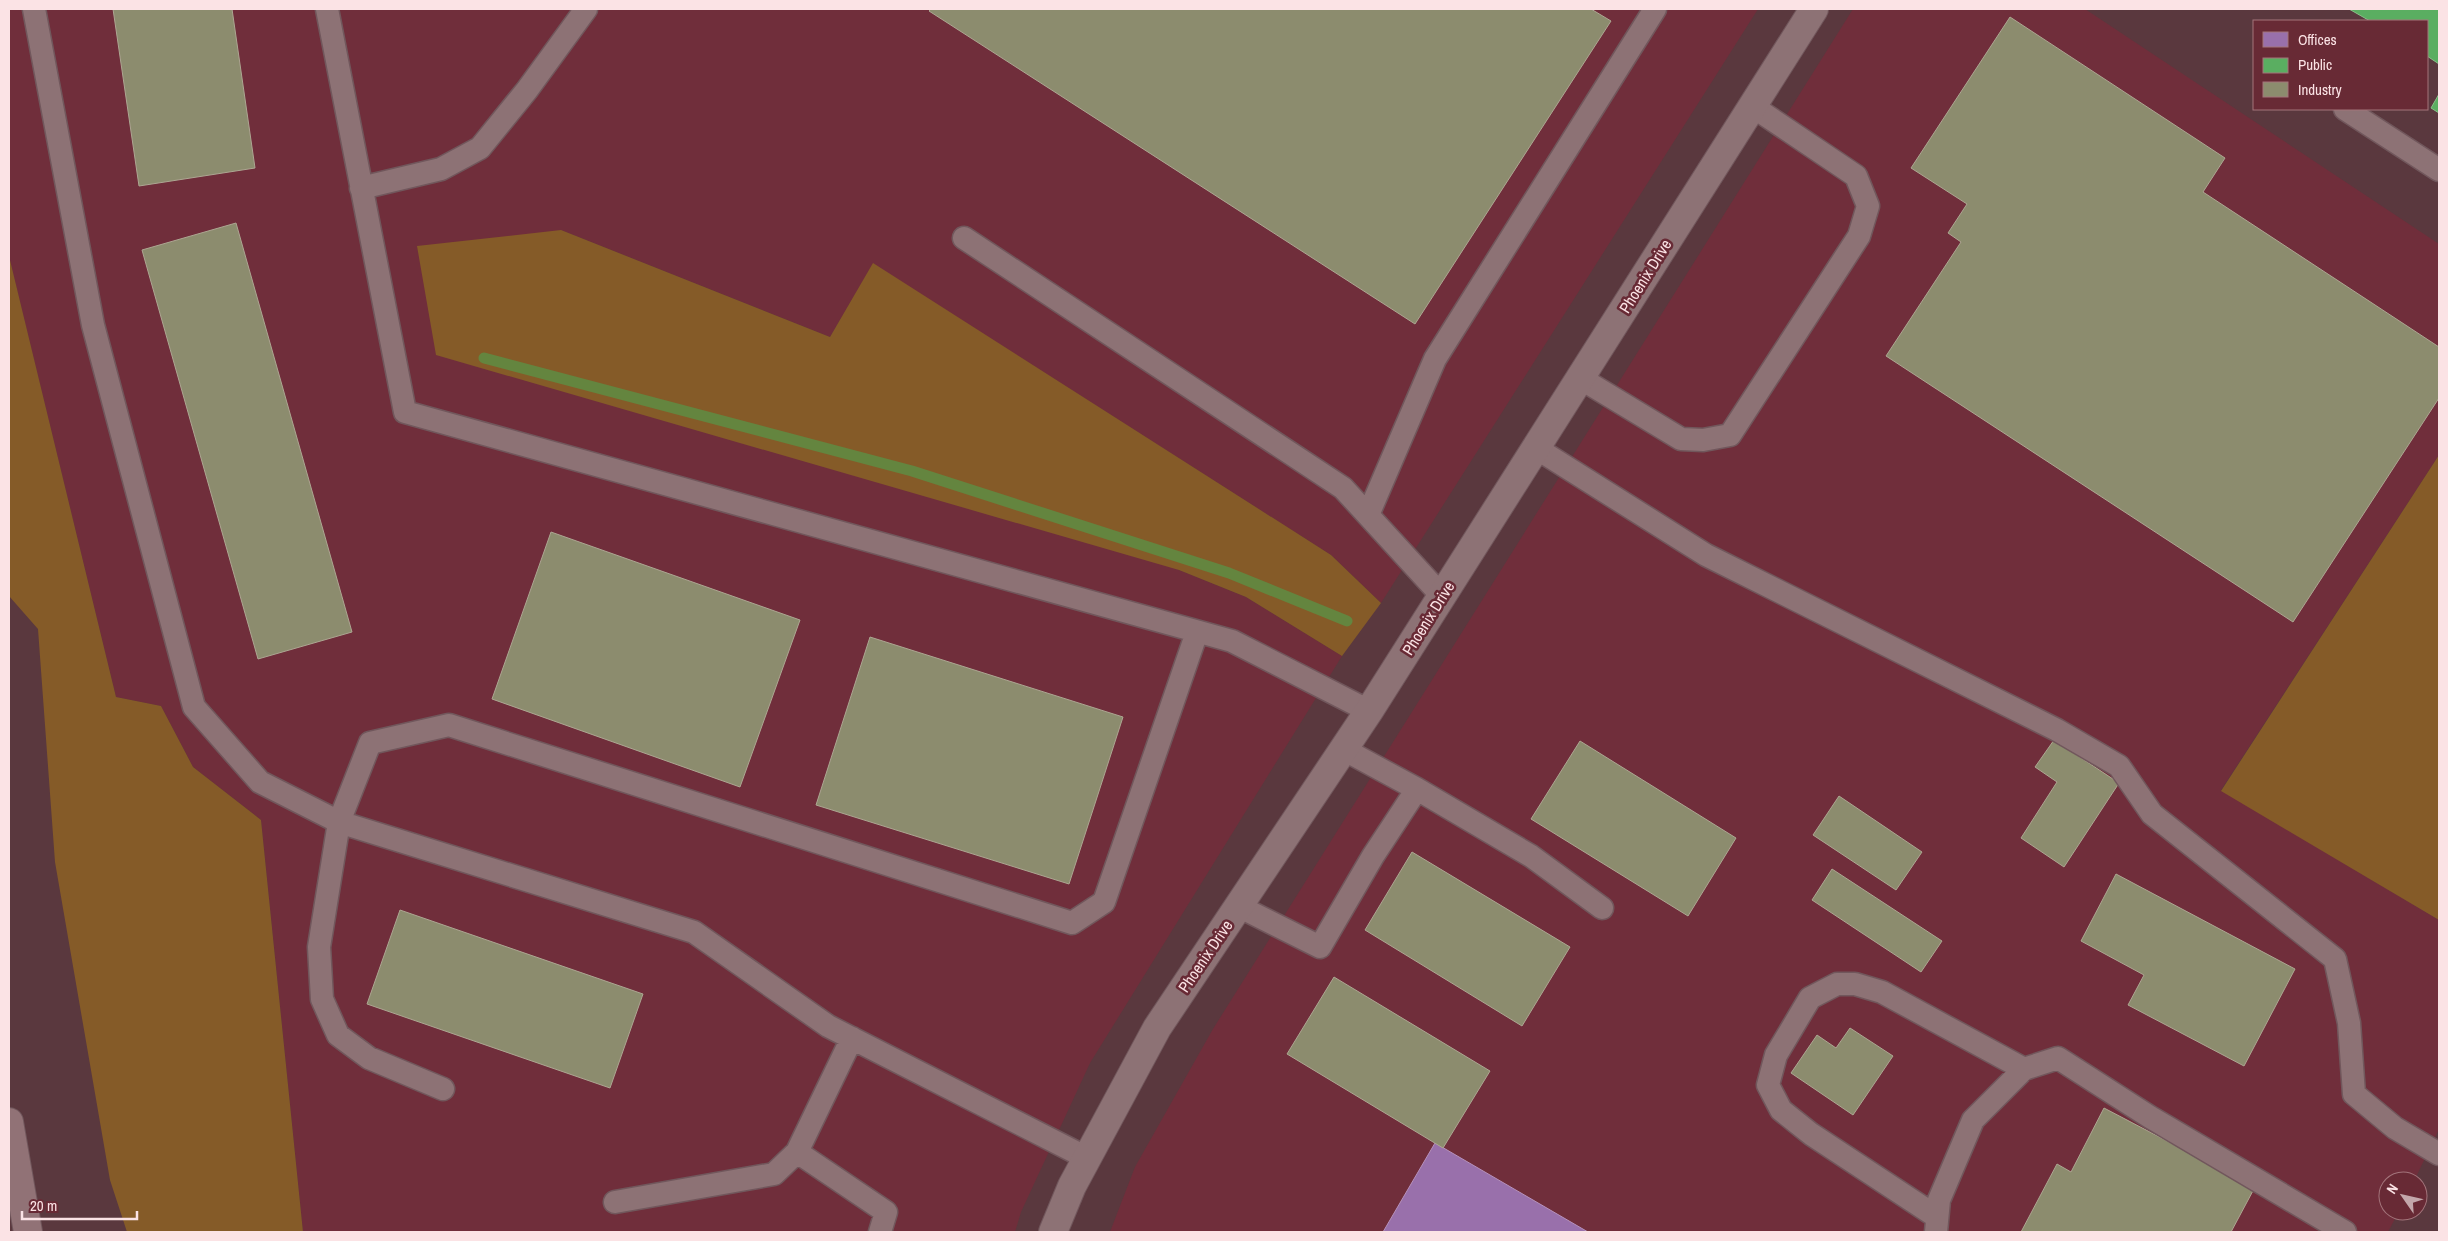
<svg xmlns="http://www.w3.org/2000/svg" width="2448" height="1241" font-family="'Archivo Narrow',sans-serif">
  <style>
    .built { fill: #702e3b }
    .forest { fill: #855b28 }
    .offices { fill: #9970ab; stroke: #b692bc }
    .public { fill: #5aae61; stroke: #8abe89 }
    .industry { fill: #8c8c6e; stroke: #ada692 }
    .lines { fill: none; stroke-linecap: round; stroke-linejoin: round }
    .stream { stroke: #64853f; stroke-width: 11 }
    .service-casing { stroke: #71575c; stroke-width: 25 }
    .minor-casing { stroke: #71575c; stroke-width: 30 }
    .motorway-casing { stroke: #71575c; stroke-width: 30 }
    .service { stroke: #8d7275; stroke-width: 22 }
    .minor { stroke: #8d7275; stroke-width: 28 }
    .motorway { stroke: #917276; stroke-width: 28 }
    .labels { text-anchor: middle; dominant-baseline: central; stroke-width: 5; stroke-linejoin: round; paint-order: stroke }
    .street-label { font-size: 16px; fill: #fbe3e5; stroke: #682a35 }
  </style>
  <rect width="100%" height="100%" fill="#5a383e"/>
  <path class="built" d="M9 9H1758L1381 603 1331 555 873 264 830 337 561 230 1179 570 1246 597 1342 656 1090 1063 1021 1212 1015 1232H303L261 820 193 767 161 706 116 697 9 257Z
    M1853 9H2085L2439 244V455L2221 790 2439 920V1129L2414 1181H2388V1211H2399L2388 1232H1110L1135 1167 1213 1029Z"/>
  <path class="forest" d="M561 230 830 337 873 263 1331 555 1381 603 1342 656 1246 597 1179 570 436 355 417 246Z
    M9 256 116 697 161 706 193 767 261 820 303 1232H127L110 1180 55 862 38 629 9 596Z
    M2439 455V920L2221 791Z"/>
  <path class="offices" d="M1435 1143 1588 1232H1383Z"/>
  <path class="public" d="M2349 9H2439V64L2427 56V21H2370Z
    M2439 94V113L2431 108Z"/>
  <path class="industry" d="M113 9H232L255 168 139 186Z
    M931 9H1591L1611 21 1415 324 929 11Z
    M2010 17 2225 158 2203 192 2439 347V398L2293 622 1886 356 1961 242 1948 233 1967 204 1911 168Z
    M236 223 352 632 258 659 142 250Z
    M551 532 800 620 740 787 492 699Z
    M870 637 1123 717 1069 884 816 805Z
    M2054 740 2119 783 2064 867 2021 838 2057 782 2035 767Z
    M1580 741 1736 838 1688 916 1531 819Z
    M1839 796 1922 852 1896 890 1813 835Z
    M1412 852 1570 947 1522 1026 1365 930Z
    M1832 869 1942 941 1921 972 1812 900Z
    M2116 874 2295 969 2244 1066 2128 1005 2144 975 2081 941Z
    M400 910 643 994 610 1088 367 1004Z
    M1334 977 1490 1071 1443 1148 1287 1054Z
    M1850 1028 1893 1056 1853 1115 1791 1073 1817 1035 1836 1048Z
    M2104 1108 2255 1187 2231 1232H2021L2057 1164 2071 1172Z"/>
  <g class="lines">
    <path class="stream" d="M484 358 912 471 1229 573 1347 621"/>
    <g class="service-casing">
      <path id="service" d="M34 9 93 325 194 707 260 782 339 822 694 932 828 1026 1087 1158
        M327 9 405 412 1232 641 1369 711
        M2345 109 2439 170
        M361 188 441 169 480 148 527 90 586 9
        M964 238 1343 488 1442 596
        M1580 378 1681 439 1703 440 1730 435 1859 236 1868 206 1856 176 1752 106
        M1536 448 1706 555 2057 730 2119 766 2152 814 2335 959 2349 1023 2354 1094 2395 1128 2439 1154
        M1368 515 1435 359 1655 9
        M1343 749 1417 789 1531 856 1602 908
        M1238 906 1320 947 1373 856 1417 789
        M852 1038 797 1152 886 1212 880 1232
        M443 1089 369 1058 338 1035 322 999 319 947 339 822 370 743 449 725 1072 923 1104 902 1197 632
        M615 1202 774 1174 797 1152
        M1937 1217 1811 1134 1781 1110 1768 1085 1776 1055 1810 998 1837 984H1855L1882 992 2024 1069
        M1936 1232 1939 1200 1973 1120 2024 1069 2058 1058 2150 1117 2345 1232"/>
    </g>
    <g class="minor-casing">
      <path id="minor" d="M1053 1232 1072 1186 1157 1028 1369 711 1814 9"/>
    </g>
    <g class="motorway-casing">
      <path id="motorway" d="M9 1122 28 1232"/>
    </g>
    <use href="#service" class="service"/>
    <use href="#minor" class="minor"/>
    <use href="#motorway" class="motorway"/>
  </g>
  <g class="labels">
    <g class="street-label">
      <text transform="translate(1645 276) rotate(-58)">Phoenix Drive</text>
      <text transform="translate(1428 618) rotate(-58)">Phoenix Drive</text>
      <text transform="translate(1205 956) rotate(-56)">Phoenix Drive</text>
    </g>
  </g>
  <rect width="2448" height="1241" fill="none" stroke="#fbe3e5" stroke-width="20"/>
  <rect x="2253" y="20" width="175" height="90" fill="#682a35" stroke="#a3747b"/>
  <rect x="2263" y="32" width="25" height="15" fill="#9970ab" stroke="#a3747b"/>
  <text x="2298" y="45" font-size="15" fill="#fbe3e5">Offices</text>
  <rect x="2263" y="58" width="25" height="15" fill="#5aae61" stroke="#a3747b"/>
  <text x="2298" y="70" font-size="15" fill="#fbe3e5">Public</text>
  <rect x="2263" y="82" width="25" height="15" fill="#8c8c6e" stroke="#a3747b"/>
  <text x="2298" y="95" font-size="15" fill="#fbe3e5">Industry</text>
  <g transform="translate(2403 1196) rotate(304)"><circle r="24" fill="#682a35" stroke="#a3747b"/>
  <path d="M0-4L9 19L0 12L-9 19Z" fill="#c3a7ab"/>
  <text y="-8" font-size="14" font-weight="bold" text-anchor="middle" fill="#fbe3e5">N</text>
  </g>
  <path d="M22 1211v8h115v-8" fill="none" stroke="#fbe3e5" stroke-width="2.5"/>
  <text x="30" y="1211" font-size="15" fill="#fbe3e5" stroke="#682a35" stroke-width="4" paint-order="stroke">20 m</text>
</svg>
